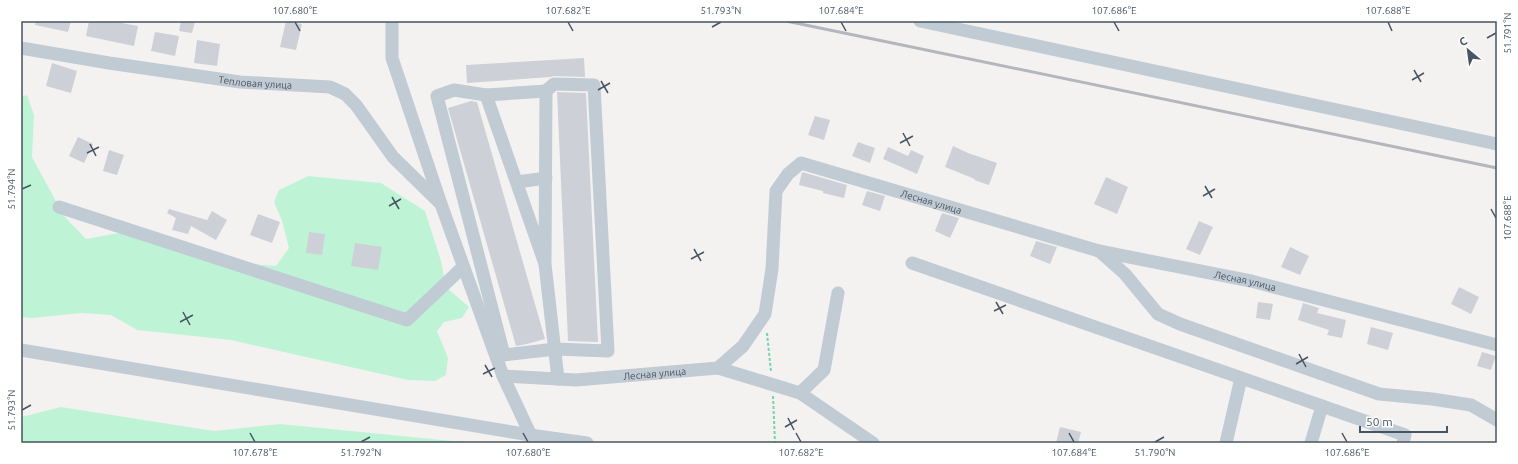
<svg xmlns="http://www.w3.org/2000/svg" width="1518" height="464" font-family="Ubuntu,sans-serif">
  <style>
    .green { fill: #bef4d5 }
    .building { fill: #cdd0d7 }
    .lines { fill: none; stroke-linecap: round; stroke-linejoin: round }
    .path { stroke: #72d5a9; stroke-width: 2; stroke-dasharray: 3 2; stroke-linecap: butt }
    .minor { stroke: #c1cbd4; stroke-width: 13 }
    .rail { stroke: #b3b6bc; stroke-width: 3 }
    .ticks { fill: none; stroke: #475461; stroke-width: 1.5 }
    .labels { text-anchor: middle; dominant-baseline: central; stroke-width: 4; stroke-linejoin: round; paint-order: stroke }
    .street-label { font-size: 10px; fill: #475461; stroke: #fff }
    .neatline { fill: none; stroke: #475461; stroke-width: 1.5 }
    .ticks-label { font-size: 10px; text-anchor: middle; fill: #475461 }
  </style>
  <rect width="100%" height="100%" fill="#f4f2f1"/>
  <path class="green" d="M27 95 34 115 32 157 64 216 86 239 124 232 223 262 276 266 289 248 282 221 274 202 279 190 308 176 381 183 425 211 441 261 446 287 469 307 462 318 444 322 437 331 448 358 446 375 435 381 408 380 231 340 137 330 111 315 81 313 33 318 21 317V97Z
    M61 407 214 431 280 424 473 443H21V417Z"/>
  <path class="building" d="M36 21H71L68 32 35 25Z
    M89 21H111L138 26 134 46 86 36Z
    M181 21H195L192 33 179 31Z
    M286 21 302 24 296 50 280 47Z
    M155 32 179 36 175 56 151 51Z
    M197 40 220 44 217 66 194 63Z
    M584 58 585 77 554 76 550 77 467 83 466 65Z
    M52 63 77 71 71 93 46 86Z
    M557 92 586 93 598 342 568 341Z
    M471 101 477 102 545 339 527 344 516 346 448 108Z
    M815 116 830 120 824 140 808 135Z
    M78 137 93 144 84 163 69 156Z
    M858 142 875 148 870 163 852 156Z
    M953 146 968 153 997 163 989 185 974 180 975 179 945 167Z
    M888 147 908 156 911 150 924 156 917 174 883 159Z
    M109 150 124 155 117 175 103 171Z
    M802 172 847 185 844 198 823 193V191L799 185Z
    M1106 177 1128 187 1117 214 1094 204Z
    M867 191 885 196 880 211 862 205Z
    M169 209 207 220 212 211 227 220 216 240 191 226 188 234 172 230 176 218 167 213Z
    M942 213 959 218 950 238 935 231Z
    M258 214 280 222 272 243 250 235Z
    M1199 221 1213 227 1200 255 1186 249Z
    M309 232 325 234 322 255 306 253Z
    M1036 241 1057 247 1050 264 1030 256Z
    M355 243 382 247 378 270 351 266Z
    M1290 247 1309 256 1300 275 1281 267Z
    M1459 287 1479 297 1471 314 1451 304Z
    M1258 302 1273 304 1270 320 1256 318Z
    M1303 303 1319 308 1317 313 1346 320 1342 338 1327 335 1329 330 1298 320Z
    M1371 327 1393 333 1388 350 1367 344Z
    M1482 352 1496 356 1491 370 1477 366Z
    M1060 427 1081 432 1078 443H1056Z"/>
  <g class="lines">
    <path class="path" d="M767 333 771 372
      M773 396 775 443"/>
    <g class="minor">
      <path d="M392 21V58L441 204 503 376 533 440"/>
      <path d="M920 21 1497 144"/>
      <path id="s1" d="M21 48 109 63 240 82 330 87 345 94 356 105 393 157 441 204"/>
      <path d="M486 95 454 90 437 96 504 355 555 349 608 351 594 85 554 84 546 91"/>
      <path d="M517 182 546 178"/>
      <path d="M59 207 407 320 463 267"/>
      <path d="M1099 251 1125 274 1158 314 1180 324 1379 394 1432 399 1471 405 1497 420"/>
      <path d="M912 263 1405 435 1403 443"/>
      <path d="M545 264 486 95 546 91 545 264 558 379"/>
      <path d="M21 350 530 435 587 443"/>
      <path d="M718 368 800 393 873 443"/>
      <path id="s2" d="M503 376 576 380 718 368 743 346 765 314 772 269 776 191 788 174 801 163 1099 251 1251 281 1497 345"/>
      <path d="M800 393 824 370 838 293"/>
      <path d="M1226 443 1241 378"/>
      <path d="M1311 443 1322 406"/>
    </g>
    <path class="rail" d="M786 21 1497 168"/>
  </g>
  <path class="ticks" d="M295 22 300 31M568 22 573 31M841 22 846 31M1114 22 1119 31M1388 22 1392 31M712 27 721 22M1487 38 1496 33M1414 70 1421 82M1412 80 1424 73M601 81 608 93M598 90 610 83M903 133 910 146M900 143 913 136M90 144 96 156M87 153 99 147M1205 186 1212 198M22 189 31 185M1203 196 1215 189M392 197 399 209M389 206 401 199M1491 209 1496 218M694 249 701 261M691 259 704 252M996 302 1003 314M994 311 1006 305M183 312 190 325M180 322 193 315M1299 354 1306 367M1296 364 1308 357M485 365 492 377M483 374 495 368M22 410 31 405M788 418 794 430M785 427 797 420M250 433 255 442M523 433 528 442M796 433 801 442M1069 433 1074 442M1342 433 1347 442M361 442 370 437M1155 442 1164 437"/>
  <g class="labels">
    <g class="street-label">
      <text stroke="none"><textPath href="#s1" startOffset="237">Тепловая улица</textPath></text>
      <text stroke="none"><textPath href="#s2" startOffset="585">Лесная улица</textPath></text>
      <text stroke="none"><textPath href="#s2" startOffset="909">Лесная улица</textPath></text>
      <text stroke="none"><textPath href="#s2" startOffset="152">Лесная улица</textPath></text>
    </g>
  </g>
  <rect width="1518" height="464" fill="none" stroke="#ffffff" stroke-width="44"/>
  <g transform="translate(1468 50) rotate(331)" stroke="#ffffff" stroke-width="3" paint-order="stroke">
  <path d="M0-3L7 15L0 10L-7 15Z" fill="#475461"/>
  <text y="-6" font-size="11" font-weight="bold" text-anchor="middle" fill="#475461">С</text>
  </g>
  <path d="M1360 426v6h87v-6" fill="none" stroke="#475461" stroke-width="2"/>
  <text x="1366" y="426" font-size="12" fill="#475461" stroke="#ffffff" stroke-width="3" paint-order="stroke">50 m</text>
  <rect x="22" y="22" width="1474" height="420" class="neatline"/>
  <g class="ticks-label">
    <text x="295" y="14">107.680°E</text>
    <text x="568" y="14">107.682°E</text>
    <text x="721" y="14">51.793°N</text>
    <text x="841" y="14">107.684°E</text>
    <text x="1114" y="14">107.686°E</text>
    <text x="1388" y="14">107.688°E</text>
    <text transform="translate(1507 33) rotate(-90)" y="4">51.791°N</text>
    <text transform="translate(11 189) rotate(-90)" y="4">51.794°N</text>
    <text transform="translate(1507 218) rotate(-90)" y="4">107.688°E</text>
    <text transform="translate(11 410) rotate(-90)" y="4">51.793°N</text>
    <text x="255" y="456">107.678°E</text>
    <text x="361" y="456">51.792°N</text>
    <text x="528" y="456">107.680°E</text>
    <text x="801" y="456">107.682°E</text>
    <text x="1074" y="456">107.684°E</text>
    <text x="1155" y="456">51.790°N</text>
    <text x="1347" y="456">107.686°E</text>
  </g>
</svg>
